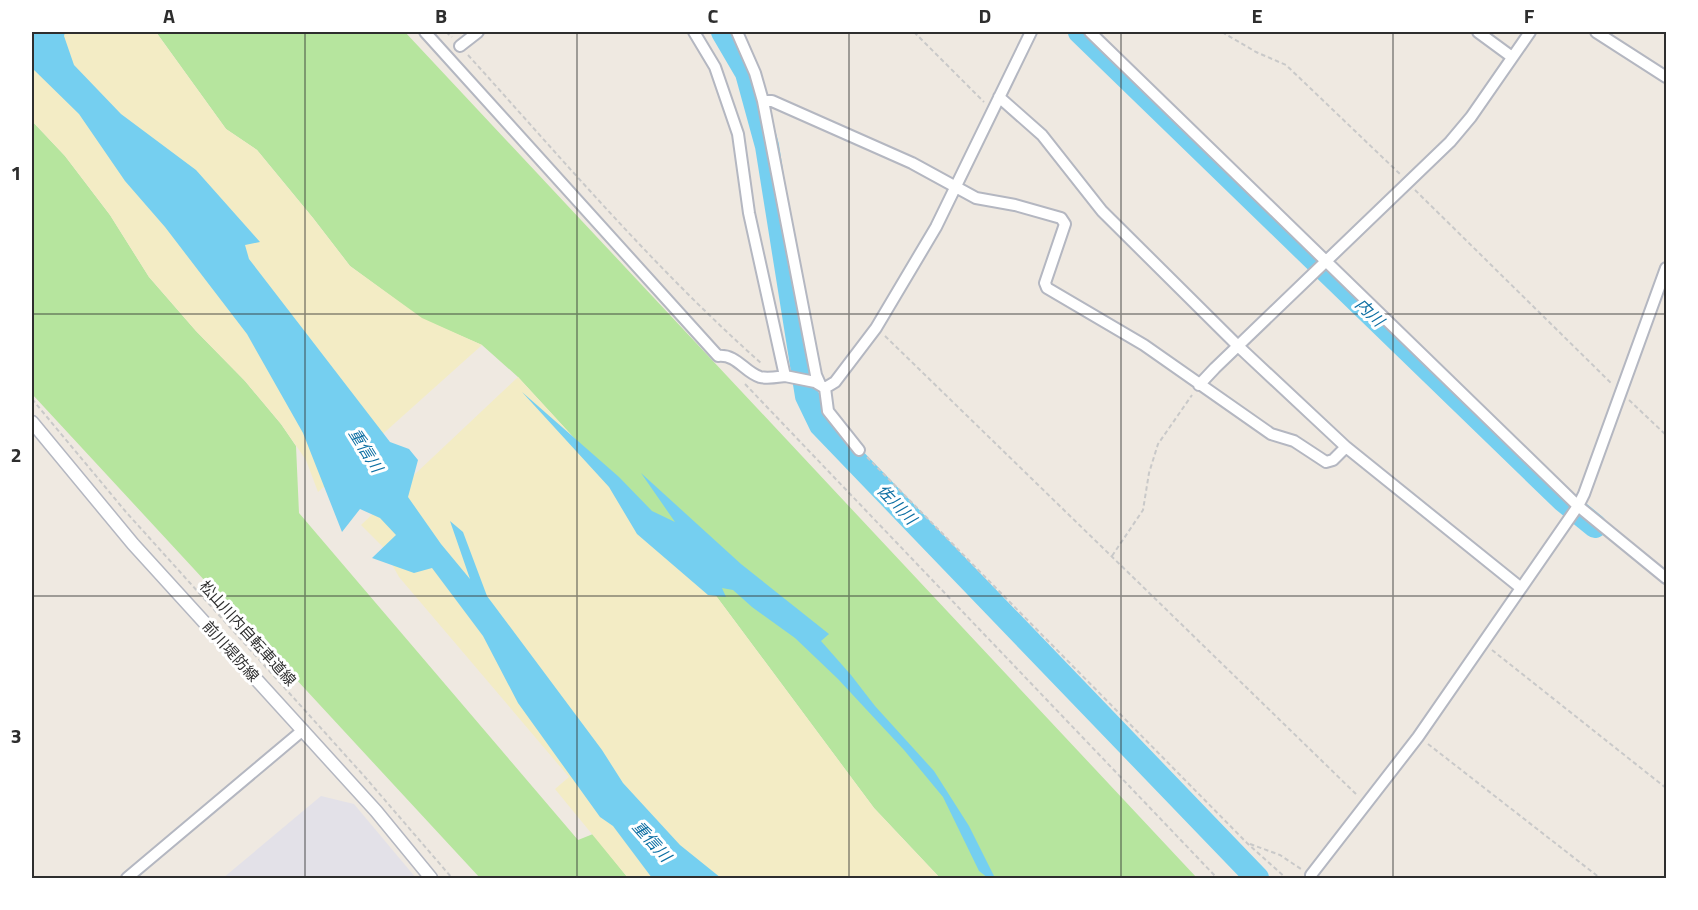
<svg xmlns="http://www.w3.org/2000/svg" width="1698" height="910" font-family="'Titillium Web','Noto Sans JP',sans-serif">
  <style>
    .industrial { fill: #e3e1e8 }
    .green { fill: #b6e59e }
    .sand { fill: #f3ecc5 }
    .water { fill: #75cff0 }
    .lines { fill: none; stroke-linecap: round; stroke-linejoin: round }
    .river { stroke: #75cff0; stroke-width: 24 }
    .minor-casing { stroke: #b4b7c1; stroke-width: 14 }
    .tertiary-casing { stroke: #b4b7c1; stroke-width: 15 }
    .path { stroke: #c9c9c9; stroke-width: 2; stroke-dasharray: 4.5 3; stroke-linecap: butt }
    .minor { stroke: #fff; stroke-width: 10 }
    .tertiary { stroke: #fff; stroke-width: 12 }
    .grid { fill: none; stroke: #2e2e2e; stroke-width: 1.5; stroke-opacity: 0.55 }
    .labels { text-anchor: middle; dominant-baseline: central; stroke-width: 6; stroke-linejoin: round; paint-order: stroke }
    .street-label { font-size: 15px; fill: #2e2e2e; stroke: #fff }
    .water-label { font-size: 16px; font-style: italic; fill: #0d6fa3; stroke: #fff }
    .neatline { fill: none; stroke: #2e2e2e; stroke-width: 2 }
    .grid-label { font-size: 20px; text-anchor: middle; font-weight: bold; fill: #2e2e2e }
  </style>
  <rect width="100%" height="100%" fill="#efe9e1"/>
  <path class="industrial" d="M321 796 354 804 416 878H223Z"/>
  <path class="green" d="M156 32H405L1197 878H940L874 808 702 577 518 377 482 345 422 319 350 266 313 218 257 150 226 129Z
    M32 121 65 156 110 215 149 277 196 331 245 381 281 424 296 446 299 513 578 840 593 834 628 878H480L32 394Z"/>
  <path class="sand" d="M32 32H156L226 129 257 150 313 218 350 266 422 318 482 345 318 492 306 460 281 424 245 381 196 331 149 277 110 215 65 156 32 121Z
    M518 377 702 577 874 808 940 878H628L555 789 569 777 399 577 382 546 361 525Z"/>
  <path class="water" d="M32 32H65L64 36 74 65 121 114 196 170 260 242 245 245 249 259 390 442 409 449 418 460 408 497 441 544 470 579 450 521 463 532 487 596 602 750 623 783 680 845 721 878H652L613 826 600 817 518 703 483 636 432 568 414 573 372 558 396 535 380 518 360 509 342 532 303 433 247 334 165 227 125 181 79 114 32 68Z
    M522 392 619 477 652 511 675 522 641 473 741 564 829 634 821 641 851 675 875 706 934 771 969 826 995 878H988L979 871 943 797 904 750 838 679 795 638 752 607 733 590 722 588 726 597 708 595 637 534 609 487Z"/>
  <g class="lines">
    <path class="river" d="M723 32 747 73 767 146 807 396 821 425 1257 878
      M1080 32 1563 500 1595 526"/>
    <g class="minor-casing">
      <path id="minor" d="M425 32 718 356C737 354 744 372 760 377 768 379 777 377 785 376
        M694 32 715 67 738 134 749 213 785 376 815 382 825 388
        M737 32 755 73 763 101 816 375 820 384
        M1090 32 1578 506 1666 578
        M1478 32 1512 57
        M1596 32 1666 77
        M460 46 478 32
        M999 97 1042 135 1102 211 1238 346 1346 447 1521 588
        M763 101H772L912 163 976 198 1015 205 1061 218 1065 224 1045 283 1047 288 1144 345 1271 434 1294 441 1326 462 1333 460 1346 447
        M1199 385 1215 368 1450 142 1471 117 1530 32
        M859 450 828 411 825 388 835 382 876 328 936 227 1031 32
        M1311 875 1418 737 1578 506 1584 494 1666 268
        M127 878 303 730"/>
    </g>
    <g class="tertiary-casing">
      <path id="tertiary" d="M32 422 133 544 376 811 431 878"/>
    </g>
    <path class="path" d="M446 32 452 37
      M914 32 984 102
      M1222 32 1256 52 1286 65 1401 175
      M468 55C563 160 655 269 761 363
      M1415 190 1612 384
      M885 336 1358 796
      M745 384 1217 878
      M32 399 126 512 365 777 452 878
      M1629 400 1666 435
      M867 457 1247 843 1286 878
      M1112 556 1143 510 1149 473 1158 444 1192 395
      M1492 650 1666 788
      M1428 744 1600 878
      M1250 844 1280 855 1301 869"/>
    <use href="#minor" class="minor"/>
    <use href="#tertiary" class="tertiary"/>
  </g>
  <path class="grid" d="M305 32V878M577 32V878M849 32V878M1121 32V878M1393 32V878M32 314H1666M32 596H1666"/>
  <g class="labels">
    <g class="street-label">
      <text transform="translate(248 633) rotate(48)">松山川内自転車道線</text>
      <text transform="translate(231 651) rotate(48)">前川堤防線</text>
    </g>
    <g class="water-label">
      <text transform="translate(1370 312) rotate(44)">内川</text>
      <text transform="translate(366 450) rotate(58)">重信川</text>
      <text transform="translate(897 504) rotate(46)">佐川川</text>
      <text transform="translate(652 841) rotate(48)">重信川</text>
    </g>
  </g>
  <rect width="1698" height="910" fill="none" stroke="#ffffff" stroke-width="66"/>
  <rect x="33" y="33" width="1632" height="844" class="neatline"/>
  <g class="grid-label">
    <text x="169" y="23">A</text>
    <text x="441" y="23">B</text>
    <text x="713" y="23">C</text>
    <text x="985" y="23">D</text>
    <text x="1257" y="23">E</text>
    <text x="1529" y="23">F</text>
    <text x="16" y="180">1</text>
    <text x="16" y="462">2</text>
    <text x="16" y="743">3</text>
  </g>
</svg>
